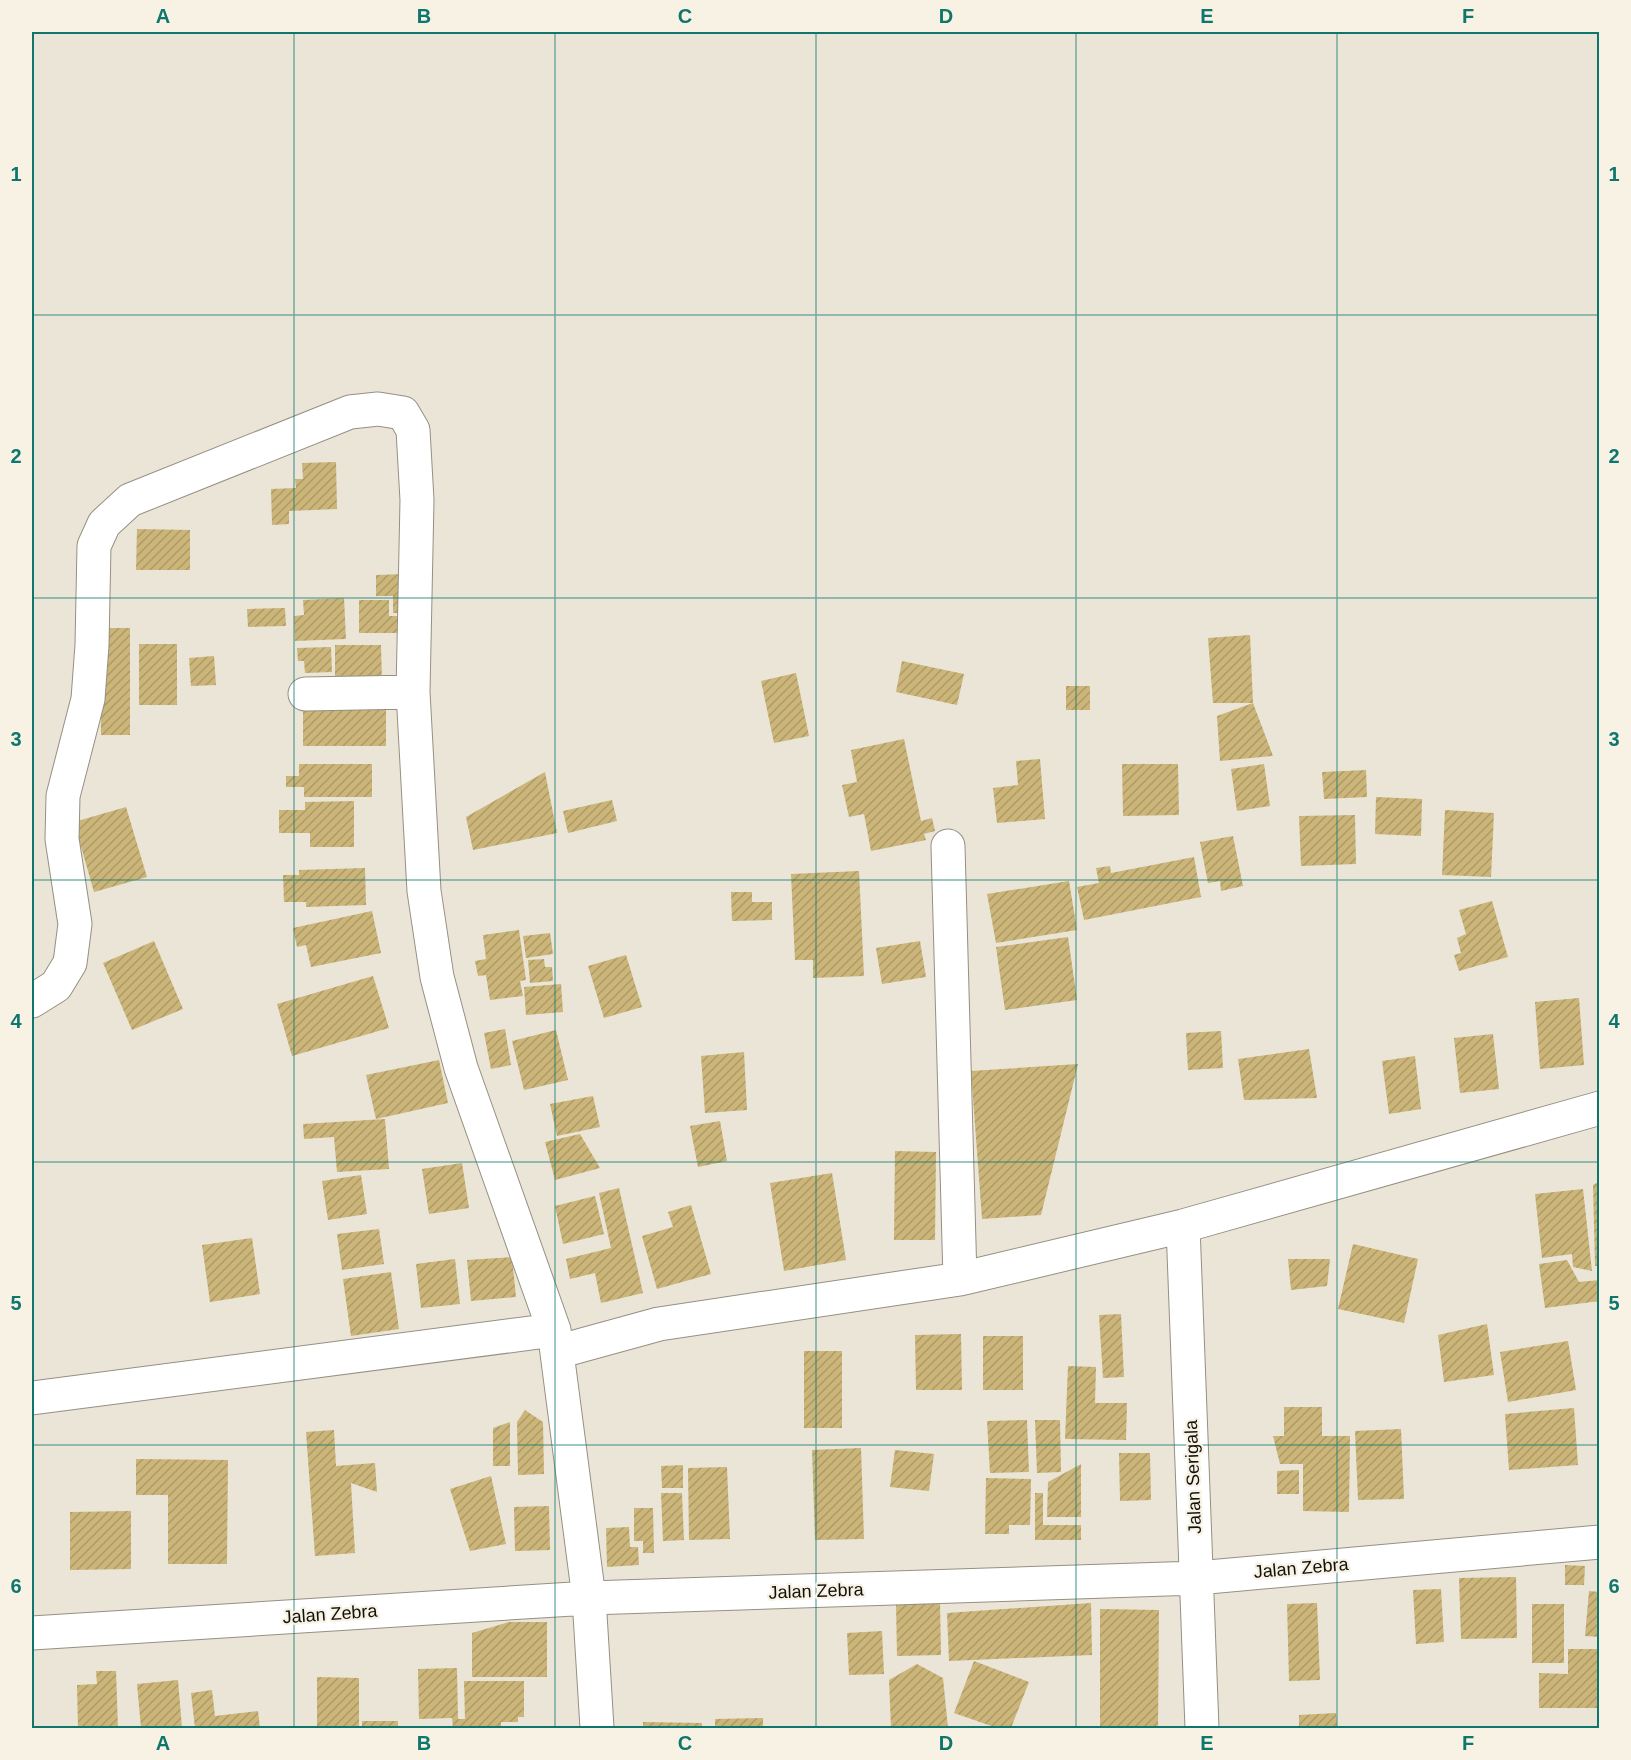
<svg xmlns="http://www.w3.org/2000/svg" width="1631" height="1760" font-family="Helvetica,sans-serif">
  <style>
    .building { fill: url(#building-hatch) }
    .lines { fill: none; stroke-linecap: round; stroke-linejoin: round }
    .street-casing { stroke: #959083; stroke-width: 35 }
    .street { stroke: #fff; stroke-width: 33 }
    .grid { fill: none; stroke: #0f766e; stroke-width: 1.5; stroke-opacity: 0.55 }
    .labels { text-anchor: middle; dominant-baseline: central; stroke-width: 4.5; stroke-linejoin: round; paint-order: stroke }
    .street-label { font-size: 18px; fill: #13110c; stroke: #f7f2e4 }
    .neatline { fill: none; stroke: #0f766e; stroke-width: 2 }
    .grid-label { font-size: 20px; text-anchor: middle; font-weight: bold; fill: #0f766e }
  </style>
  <defs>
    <pattern id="building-hatch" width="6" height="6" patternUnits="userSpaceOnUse" patternTransform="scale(1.5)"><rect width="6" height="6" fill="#cbb578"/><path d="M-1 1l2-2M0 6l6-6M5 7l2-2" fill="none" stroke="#ad9b67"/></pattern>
  </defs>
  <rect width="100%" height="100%" fill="#eae5d7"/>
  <path class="building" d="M336 462 337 509 289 511V524L272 525 271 489 296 488 295 479H303L302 463Z
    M137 529 190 530V570H136Z
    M406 574 408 613H393V596H376V575Z
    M344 598 346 639 295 641 294 616 304 615 303 600Z
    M359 600H389V616H399L398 633H359Z
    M285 608 286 626 248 627 247 609Z
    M100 628H130V735H101Z
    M1250 635 1253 703H1213L1208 638Z
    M139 644H177V705H139Z
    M335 645H381L382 681 335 682Z
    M331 647 332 672 305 673 304 661H298L297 648Z
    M214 656 216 685 191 686 189 658Z
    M902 661 964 674 957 705 896 692Z
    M796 673 809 736 774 743 761 681Z
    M1066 686H1090V710H1066Z
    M303 702H386V746H303Z
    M1253 703 1273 756 1220 761 1217 716Z
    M904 739 921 821 932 818 935 831 924 834 926 840 871 851 864 814 849 817 842 785 857 782 851 750Z
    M1040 759 1045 819 997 823 993 788 1018 785 1016 761Z
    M299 764H372V797H304V787H286V776H299Z
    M1122 764H1178L1179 815 1123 816Z
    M1264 764 1270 806 1237 811 1231 769Z
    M1366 770 1367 797 1324 799 1322 772Z
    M545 772 557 833 473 850 466 817Z
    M1376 797 1422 799 1421 836 1375 834Z
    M612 800 617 821 568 833 563 811Z
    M354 801V847H310V833H279V810H305V802Z
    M126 807 147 877 94 892 74 822Z
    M1445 810 1494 813 1491 877 1442 875Z
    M1355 815 1356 864 1301 866 1299 816Z
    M1233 836 1243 886 1221 891 1220 881 1208 883 1200 842Z
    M1194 857 1201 897 1084 920 1077 887 1099 883 1096 868 1110 866 1111 873Z
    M365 868 366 905 306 907V902H284L283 875H299V870Z
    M859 871 864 976 813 978V960H795L791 874Z
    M1069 881 1077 930 996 943 987 894Z
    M731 892H752V902H772V920L732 921Z
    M1492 901 1508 957 1459 971 1454 955 1461 953 1457 938 1466 934 1459 910Z
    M372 911 381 953 311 967 306 945 297 947 293 928Z
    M519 930 526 980 520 981 523 996 490 1000 486 975 478 976 475 961 486 959 483 935Z
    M550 933 553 954 526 958 523 936Z
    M1068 937 1077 1000 1005 1010 996 947Z
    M154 941 183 1009 132 1030 103 963Z
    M920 941 926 977 882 984 876 948Z
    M626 955 642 1007 604 1018 588 966Z
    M544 959 545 967H552L553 981 530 983 528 960Z
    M373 976 389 1028 292 1056 277 1004Z
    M561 984 563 1012 526 1015 524 987Z
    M1579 998 1584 1065 1540 1069 1535 1002Z
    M505 1029 511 1065 491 1069 484 1033Z
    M556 1030 568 1080 524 1090 512 1041Z
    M1221 1031 1223 1068 1188 1070 1186 1033Z
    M1493 1034 1499 1089 1460 1093 1454 1038Z
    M1309 1049 1317 1098 1244 1100 1238 1059Z
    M744 1052 747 1110 705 1113 701 1056Z
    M1415 1056 1421 1109 1389 1114 1382 1061Z
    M439 1060 448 1103 376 1119 366 1075Z
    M1078 1064 1041 1215 982 1219 971 1071Z
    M593 1096 600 1127 557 1136 550 1104Z
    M385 1119 389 1169 337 1172 334 1137 304 1139 303 1124Z
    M720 1121 727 1161 698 1167 690 1126Z
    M580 1134 600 1168 555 1180 545 1142Z
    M895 1151 936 1152 935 1240H894Z
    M462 1163 469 1208 429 1214 422 1169Z
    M832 1173 846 1260 784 1271 770 1183Z
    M361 1175 367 1214 328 1220 322 1181Z
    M1600 1181V1266H1595L1593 1185Z
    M619 1188 643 1293 601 1303 595 1273 570 1279 566 1259 611 1248 599 1193Z
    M1583 1189 1592 1271 1573 1267 1572 1254 1542 1258 1535 1194Z
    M595 1196 604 1234 563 1244 555 1206Z
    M691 1205 711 1274 657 1289 642 1236 673 1227 668 1212Z
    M379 1229 384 1264 342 1270 337 1234Z
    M252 1238 260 1294 210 1302 202 1245Z
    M1353 1244 1418 1259 1404 1323 1338 1309Z
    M512 1257 516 1297 471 1301 467 1260Z
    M455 1259 460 1304 421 1308 416 1264Z
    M1288 1259H1330L1327 1286 1291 1290Z
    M1567 1260 1579 1282 1600 1280V1301L1545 1308 1539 1264Z
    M391 1272 399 1329 351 1336 343 1279Z
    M1121 1314 1124 1377 1103 1378 1099 1315Z
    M1487 1324 1494 1375 1444 1382 1438 1335Z
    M961 1334 962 1390H916L915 1335Z
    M983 1336H1023V1390H983Z
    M1568 1341 1576 1390 1508 1402 1500 1352Z
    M804 1351H842V1428H804Z
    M1068 1366 1096 1367 1095 1403H1127L1126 1440 1065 1439Z
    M1284 1407H1322V1436H1350L1349 1512 1303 1511V1464H1280L1273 1436H1284Z
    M1574 1408 1578 1465 1509 1470 1505 1414Z
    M525 1410 543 1422 544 1474 518 1475 517 1422Z
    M1027 1420 1029 1472 990 1473 987 1421Z
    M1035 1420H1060L1061 1472 1037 1473Z
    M510 1422V1466H493V1428Z
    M1401 1429 1404 1499 1358 1500 1355 1431Z
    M334 1430 336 1466 375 1463 377 1492 351 1483 355 1553 315 1556 306 1432Z
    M861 1448 864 1539 815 1540 812 1450Z
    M895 1450 934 1454 929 1491 890 1487Z
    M1119 1453H1150L1151 1500 1120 1501Z
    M136 1459 228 1460 227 1564H168V1495H136Z
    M1081 1464V1517H1047L1048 1482Z
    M683 1465V1488H662L661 1466Z
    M727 1467 730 1539 689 1540 688 1468Z
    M1299 1470V1494H1277V1471Z
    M491 1476 506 1544 470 1551 450 1489Z
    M986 1478 1031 1479 1030 1525H1009V1534H985Z
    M661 1493H682L684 1540 663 1541Z
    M1035 1493H1043V1525H1081V1540H1035Z
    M549 1506 550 1550 515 1551 514 1507Z
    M634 1508H653L654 1553H643V1541H634Z
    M131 1511V1569L70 1570V1512Z
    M629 1527 630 1547H638L639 1565 607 1567 606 1528Z
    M1565 1565 1585 1566 1584 1585H1565Z
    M1516 1577 1517 1638 1461 1639 1459 1578Z
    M1441 1589 1444 1642 1416 1644 1413 1590Z
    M1589 1591 1600 1592V1637L1585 1636Z
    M940 1603 941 1655 897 1656 896 1604Z
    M1091 1603 1092 1655 949 1661 947 1613Z
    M1317 1603 1320 1680 1289 1681 1287 1604Z
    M1532 1604H1564V1663H1532Z
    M1100 1609 1159 1610 1158 1728H1100Z
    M509 1622H547V1677H472V1633Z
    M882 1631 884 1674 849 1675 847 1633Z
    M1568 1649H1598V1708H1539V1673L1568 1674Z
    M974 1661 1029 1682 1011 1728H997L954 1713Z
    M917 1664 943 1678 948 1728H891L889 1680Z
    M457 1668 458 1719H465L464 1681H524V1717H518V1722H501V1728H453L452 1718 419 1719 418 1669Z
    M96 1671H116L118 1728H78L77 1685 97 1684Z
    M317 1677 359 1678V1728H317Z
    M178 1680 182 1728H141L137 1684Z
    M212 1690 215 1716 258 1711 260 1728H195L191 1693Z
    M1336 1713 1337 1728H1299V1715Z
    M763 1718V1728H715V1719Z
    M362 1721H398V1728H362Z
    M643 1722 702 1723V1728H643Z"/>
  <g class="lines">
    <g class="street-casing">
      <path id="street" d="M305 694 413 692
        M948 846 960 1279
        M32 1001 56 986 70 963 75 924 62 839 63 796 88 699 92 645 94 546 104 524 130 500 350 412 378 409 403 413 413 430 417 500 413 692 424 891 437 977 461 1068 554 1330 589 1598 597 1728
        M1183 1226 1202 1728
        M557 1352 659 1324 960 1279 1183 1226 1600 1108
        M32 1398 554 1330
        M32 1633 589 1598 1197 1578 1600 1542"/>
    </g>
    <use href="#street" class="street"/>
  </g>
  <path class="grid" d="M294 32V1728M555 32V1728M816 32V1728M1076 32V1728M1337 32V1728M32 315H1600M32 598H1600M32 880H1600M32 1162H1600M32 1445H1600"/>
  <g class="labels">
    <g class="street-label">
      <text transform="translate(1193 1477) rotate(-92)">Jalan Serigala</text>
      <text transform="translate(1301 1568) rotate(-5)">Jalan Zebra</text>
      <text transform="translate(816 1591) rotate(-2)">Jalan Zebra</text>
      <text transform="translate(330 1614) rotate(-4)">Jalan Zebra</text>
    </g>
  </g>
  <rect width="1631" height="1760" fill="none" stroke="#f7f2e4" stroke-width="66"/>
  <rect x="33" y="33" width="1565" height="1694" class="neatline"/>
  <g class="grid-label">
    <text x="163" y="23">A</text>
    <text x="424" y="23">B</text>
    <text x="685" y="23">C</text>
    <text x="946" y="23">D</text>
    <text x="1207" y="23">E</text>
    <text x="1468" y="23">F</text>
    <text x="16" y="181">1</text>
    <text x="1614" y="181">1</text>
    <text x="16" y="463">2</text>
    <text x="1614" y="463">2</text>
    <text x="16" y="746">3</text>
    <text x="1614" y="746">3</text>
    <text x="16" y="1028">4</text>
    <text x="1614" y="1028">4</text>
    <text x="16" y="1310">5</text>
    <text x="1614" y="1310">5</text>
    <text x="16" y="1593">6</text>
    <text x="1614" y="1593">6</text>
    <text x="163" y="1750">A</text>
    <text x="424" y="1750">B</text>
    <text x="685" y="1750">C</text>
    <text x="946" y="1750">D</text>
    <text x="1207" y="1750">E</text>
    <text x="1468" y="1750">F</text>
  </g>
</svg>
